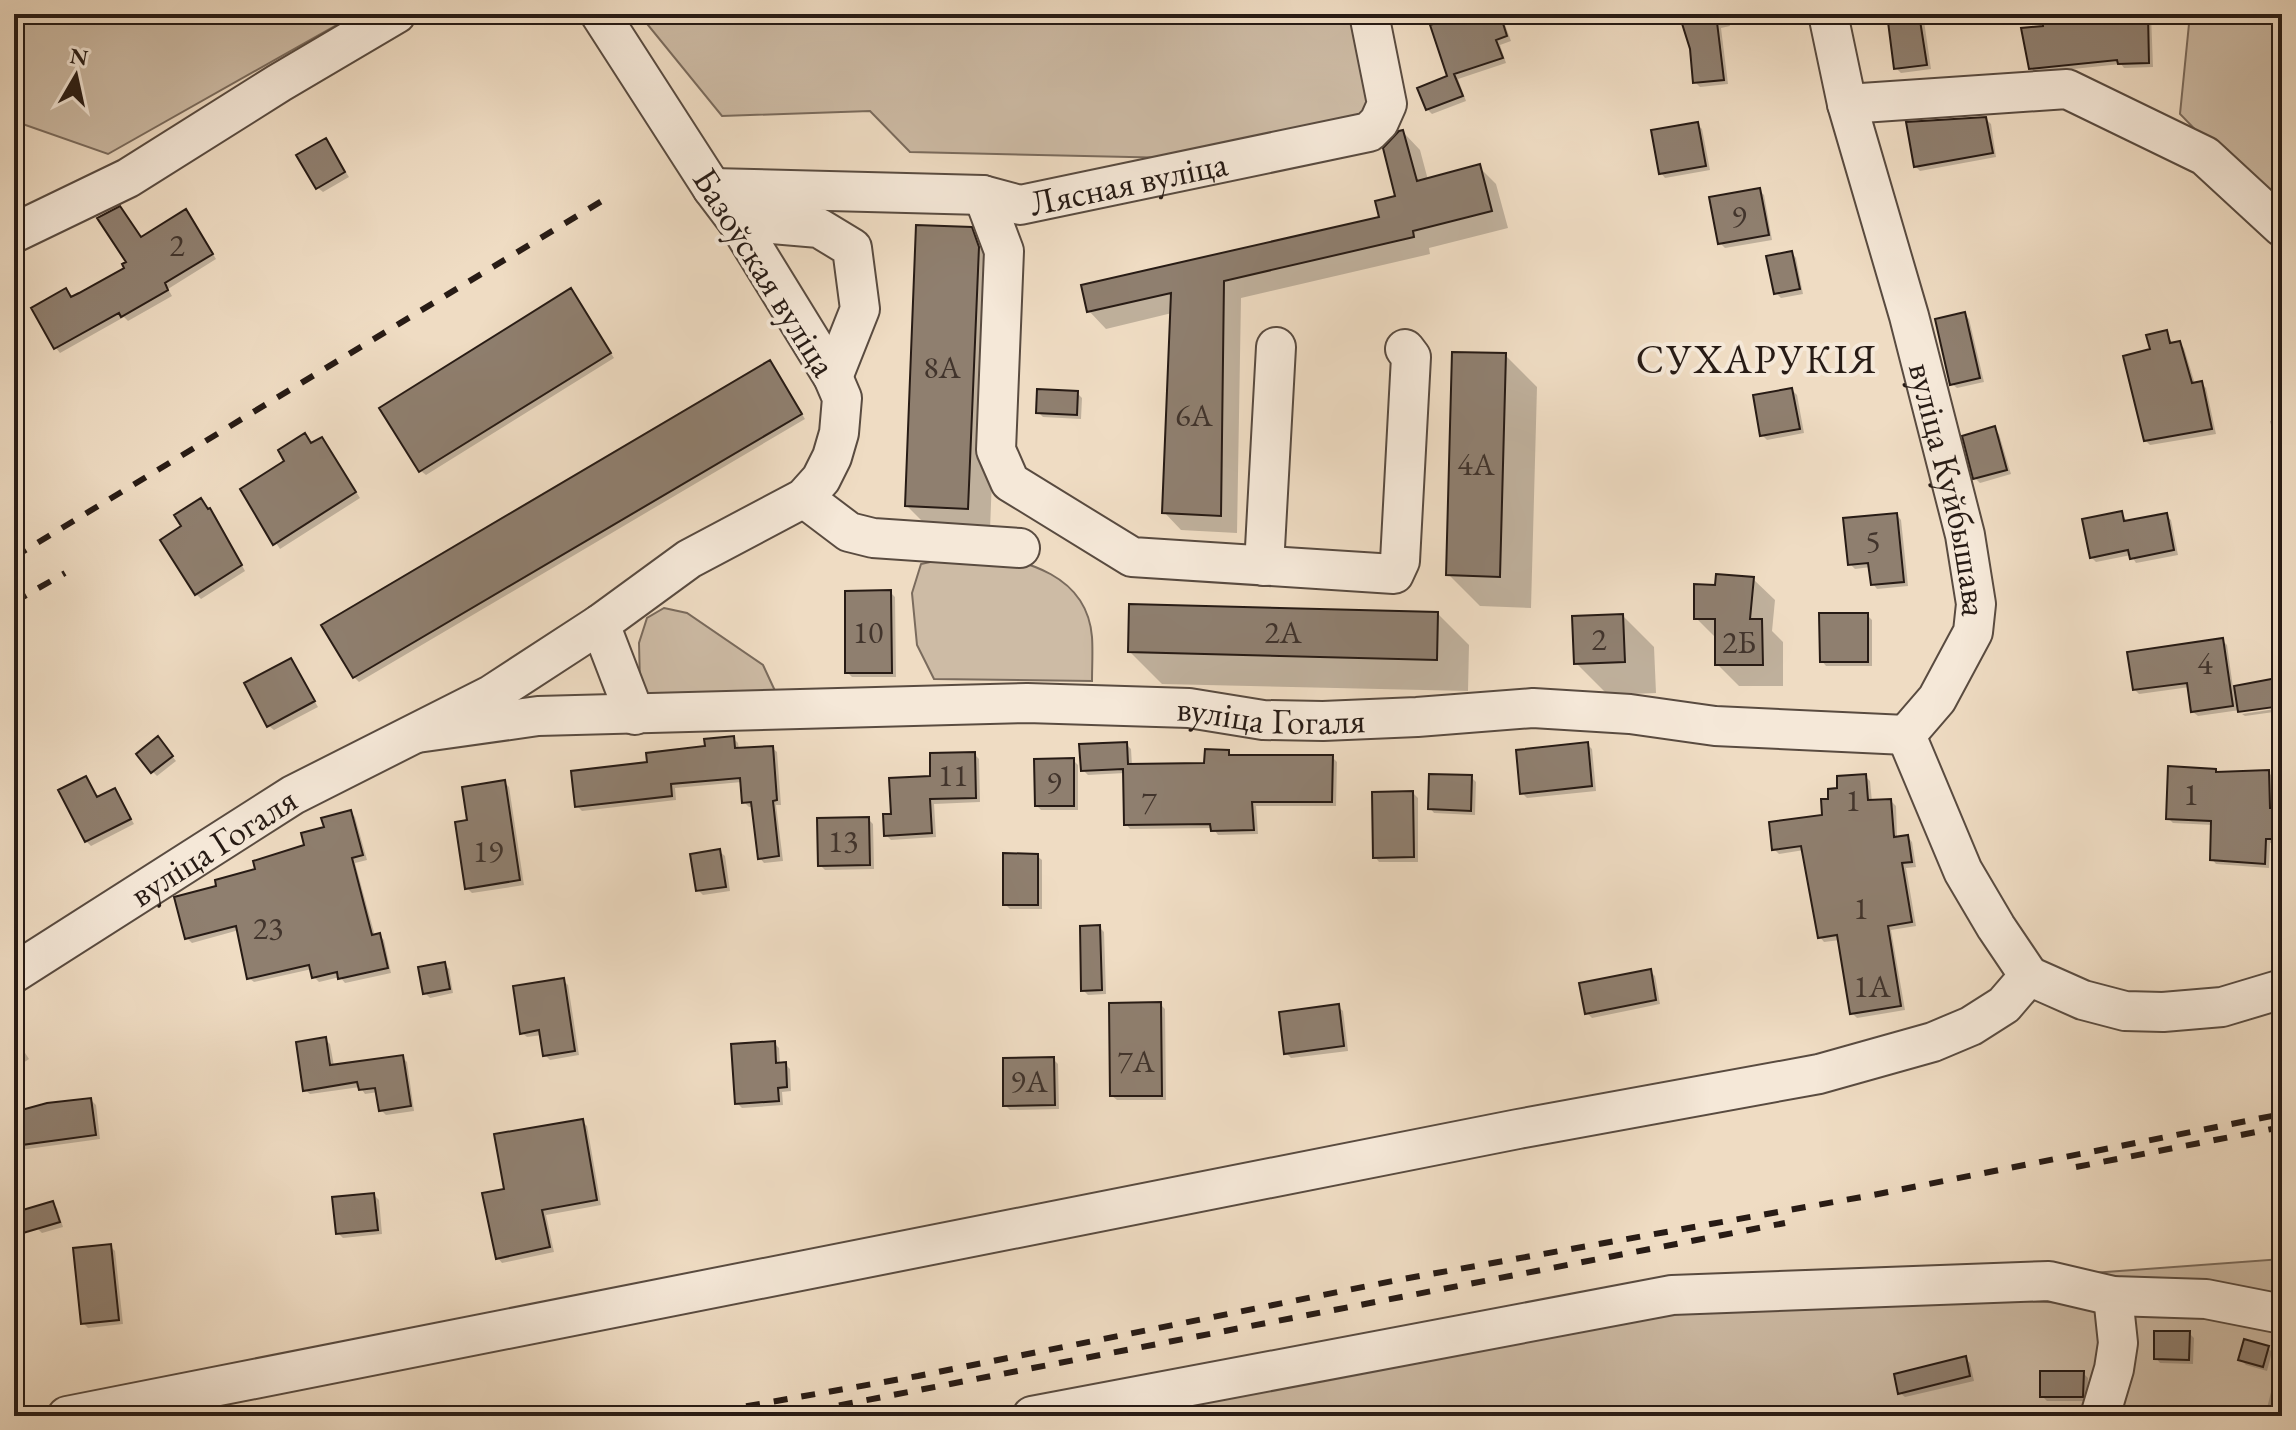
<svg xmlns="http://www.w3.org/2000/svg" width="2296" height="1430" font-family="'EB Garamond',serif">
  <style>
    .green { fill: #cdbba5; stroke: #7a6b5d; stroke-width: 2 }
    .shadow { fill: #0003 }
    .building { fill: #8f7f6f; stroke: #271b15; stroke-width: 2 }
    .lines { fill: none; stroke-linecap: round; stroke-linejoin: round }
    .minor-casing { stroke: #594b40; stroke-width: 42 }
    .minor { stroke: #f5e8d8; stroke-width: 38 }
    .rail { stroke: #271b15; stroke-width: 6; stroke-dasharray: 14 14; stroke-linecap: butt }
    .labels { text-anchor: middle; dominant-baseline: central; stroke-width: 8; stroke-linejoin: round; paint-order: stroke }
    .number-label { font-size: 32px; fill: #41342c }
    .street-label { font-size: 36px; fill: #271b15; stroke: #f5e8d8 }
    .quarter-label { font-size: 40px; letter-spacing: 2px; fill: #271b15; stroke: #f5e8d8 }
  </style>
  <rect width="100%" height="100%" fill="#efdcc3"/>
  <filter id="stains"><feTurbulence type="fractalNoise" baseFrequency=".0025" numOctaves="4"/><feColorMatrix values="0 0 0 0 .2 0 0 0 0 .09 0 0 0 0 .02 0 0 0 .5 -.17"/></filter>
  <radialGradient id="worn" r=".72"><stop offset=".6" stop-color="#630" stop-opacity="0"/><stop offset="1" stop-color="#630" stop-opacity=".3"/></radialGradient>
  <path class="green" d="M14 14H356L108 154 14 121Z
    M639 14H1351L1374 90 1356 126 1175 158 910 152 870 111 722 116Z
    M2190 14H2282V219L2180 114Z
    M976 552C1026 561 1087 574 1092 637 1093 651 1092 667 1092 681L934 679 917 645 912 593 921 564Z
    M664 608 687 613 763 665 776 693 656 704 640 683 639 643 647 618Z
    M2282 1259V1416H1097L1670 1309 1914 1296 2068 1303 2092 1273Z"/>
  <path class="shadow" d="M1442 14H1501L1511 41 1500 45 1506 63 1458 79 1466 101 1432 114 1427 109 1450 77Z
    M1681 14H1726L1730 26 1721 28 1728 84 1700 87 1695 82 1691 48Z
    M1889 14H1923L1931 69 1901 73 1896 68Z
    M2044 14H2071L2075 23H2118V14H2151L2153 67 2124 68 2121 64 2035 73 2031 68 2046 27Z
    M1986 119 1991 124 1996 157 1920 171 1915 166Z
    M1697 124 1702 129 1710 170 1665 178 1661 173Z
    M1403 132 1420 150 1428 180 1479 167 1496 184 1508 228 1429 248 1430 254 1241 298 1237 533 1181 530 1164 512 1172 313 1106 329 1089 311 1381 218 1398 198Z
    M14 139 20 144 14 155Z
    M325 140 349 177 323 192 318 188Z
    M1759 190 1764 195 1772 240 1725 248 1720 243Z
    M190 216 216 259 168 289 172 296 128 321 124 317 60 353 56 348 66 291 72 298 127 269 142 238Z
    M971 229 993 251 1000 270 990 530 929 528 907 506Z
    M1792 253 1796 258 1803 294 1781 298 1776 293Z
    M575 296 614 358 426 475 421 471Z
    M1964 314 1969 319 1984 382 1957 388 1952 384Z
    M2166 332 2173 344 2179 343 2184 348 2195 384 2201 383 2206 388 2216 434 2150 445 2145 440 2152 350Z
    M1505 355 1537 387 1531 608 1480 606 1448 574Z
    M774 367 805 419 359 682 354 677Z
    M1792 390 1797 395 1804 433 1767 440 1762 435Z
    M1077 393 1082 398 1081 419 1043 417 1038 412Z
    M2282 418V467L2270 421Z
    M1994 429 1999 434 2011 474 1980 483 1975 478Z
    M326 444 360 498 280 549 242 490 312 445Z
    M201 500 215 515 245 571 201 599 196 594 184 527Z
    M2122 513 2127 522 2166 515 2171 520 2178 555 2136 563 2131 555 2096 562 2091 557Z
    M1897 515 1901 520 1908 586 1877 589 1873 584 1871 567 1855 569 1850 564Z
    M1753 579 1775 600 1772 631 1783 642V686H1739L1717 664V639L1696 618 1717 587Z
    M890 592 895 597 896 677H852L847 672Z
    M1438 614 1469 645 1468 691 1162 684 1130 652Z
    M1867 615 1872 620V666H1826L1822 661Z
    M2282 615V646L2277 616Z
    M1623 616 1654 647 1656 693 1608 695 1576 663Z
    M2222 640 2227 645 2233 688 2282 679V707L2281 704 2241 710V712L2240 710 2198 716 2193 712 2190 687 2139 694 2135 690Z
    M291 660 318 707 274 730 269 726Z
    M2282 708V741L2276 736 2274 712 2245 716 2242 714Z
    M733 738 738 743 739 750 772 748 777 752 781 805H776L783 861 764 863 760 858 753 807H749L744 802 742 782 675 788 676 800 582 811 577 806 649 764Z
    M162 744 176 761 157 776 153 772Z
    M1126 744 1131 749 1132 766 1206 765 1228 752 1233 757H1332L1337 762 1336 806H1256L1258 834 1218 835 1213 828 1130 829 1126 824 1125 773 1088 775 1083 770Z
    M1587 744 1592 749 1596 791 1527 798 1522 793Z
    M974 754 979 759 980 802 934 804 936 837 891 840 886 835 893 815 932 778Z
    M1073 760 1078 765V810H1041L1037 806Z
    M2215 771 2219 774 2268 772 2273 777 2275 843H2270L2269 868 2216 864 2212 859 2213 825 2173 823 2168 818Z
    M1865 776 1870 781 1872 802 1891 801 1896 806 1897 838 1908 837 1912 842 1916 867 1906 868 1916 926 1891 930 1905 1010 1857 1018 1852 1013 1840 940 1824 942 1820 937 1804 850 1779 854 1774 849 1824 816 1831 801 1839 790Z
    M1471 777 1476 782 1475 815 1434 813 1430 808Z
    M86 778 98 798 115 790 134 824 91 846 86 841Z
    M504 782 509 787 524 885 472 893 467 888 469 822Z
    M1413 793 1418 798V862H1379L1375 857Z
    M351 812 355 817 367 860 355 863 375 936 379 935 384 940 391 973 345 983 340 977 319 982 314 977 312 969 254 982 249 978 239 930 192 943 187 938 219 887 306 847 326 828Z
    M868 819 873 824 874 869 825 870 820 865Z
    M720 852 725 856 730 891 703 895 698 890Z
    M1037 856 1042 860V909H1010L1005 904Z
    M1099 927 1104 932 1106 994 1088 995 1083 990Z
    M444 964 449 969 453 993 430 998 425 993Z
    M1650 971 1655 976 1660 1004 1592 1018 1587 1013Z
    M563 980 568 985 579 1055 550 1060 545 1055 542 1035 527 1037 522 1033Z
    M1160 1004 1165 1009 1166 1100H1117L1112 1096Z
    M1338 1007 1343 1011 1348 1051 1291 1058 1286 1053Z
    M14 1036 29 1059 14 1069Z
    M325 1039 330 1044 334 1066 402 1057 407 1062 414 1111 386 1115 381 1110 378 1092 365 1094 360 1087 310 1094 305 1090Z
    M774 1043 779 1048 780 1064H785L790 1069 791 1091 782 1092 783 1105 742 1108 737 1103Z
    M1053 1059 1058 1064 1059 1109 1010 1110 1005 1105Z
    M91 1100 96 1105 100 1139 20 1150 15 1145 14 1114Z
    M582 1121 587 1126 601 1205 546 1215 554 1252 502 1263 498 1258 506 1190Z
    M374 1195 379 1200 382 1234 343 1238 338 1233Z
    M52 1204 57 1208 63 1227 42 1233 37 1228Z
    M110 1246 115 1251 123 1324 88 1328 83 1323Z
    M2189 1333 2194 1338 2193 1364 2160 1363 2156 1358Z
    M2268 1348 2272 1352 2267 1371 2246 1365 2241 1360Z
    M1965 1358 1970 1363 1974 1381 1905 1397 1900 1393Z
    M2279 1360H2282V1416H2265Z
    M2083 1373 2088 1378 2087 1401H2047L2042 1396Z
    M2127 1409 2153 1414 2155 1416H2125Z
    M1875 1410 1880 1416H1839Z"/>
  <path class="building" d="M1463 14H1500L1507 36 1496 40 1503 58 1454 74 1463 96 1426 110 1417 88 1447 76 1430 25Z
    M1679 14H1716L1724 80 1693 83 1690 49Z
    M1887 14H1919L1927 65 1894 69Z
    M2042 14H2070L2071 21H2116V14H2148L2149 63 2118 64 2117 60 2029 69 2021 28 2043 26Z
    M1986 117 1993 153 1914 167 1906 122Z
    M1698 122 1706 166 1659 174 1651 130Z
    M1403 130 1417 181 1480 164 1492 211 1413 231 1414 237 1224 281 1221 516 1162 513 1171 293 1087 312 1081 285 1379 217 1375 201 1395 196 1383 148 1399 131Z
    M326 138 345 172 316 189 296 155Z
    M1760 188 1769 235 1718 244 1709 197Z
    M120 206 141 237 186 209 213 254 165 283 168 290 121 317 119 313 54 349 31 308 66 288 71 297 79 293 124 268 122 264 126 262 97 218Z
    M916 225 972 227 979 247 968 509 905 506Z
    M1792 251 1800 289 1774 294 1766 256Z
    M571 288 611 353 419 472 379 408Z
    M1965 312 1980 378 1950 385 1935 319Z
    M2167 330 2170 343 2180 341 2192 383 2202 381 2212 429 2144 441 2123 356 2150 349 2146 335Z
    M1452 352 1506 353 1500 577 1446 575Z
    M770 360 802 414 353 678 321 625Z
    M1792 388 1800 429 1760 436 1753 395Z
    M1037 389 1078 391 1077 415 1036 413Z
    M1995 426 2007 470 1973 479 1962 436Z
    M305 433 311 443 322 437 356 492 273 545 240 489 284 461 278 450Z
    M201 498 208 509 210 508 242 565 195 595 160 540 181 526 174 515Z
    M2122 511 2124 521 2167 513 2174 550 2130 559 2128 550 2090 558 2082 519Z
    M1897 513 1904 582 1871 585 1868 563 1848 565 1843 518Z
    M1716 574 1754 577 1750 619H1762L1763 665H1715V619H1694V584L1715 585Z
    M891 590 892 673H845V591Z
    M1129 604 1438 612 1437 660 1128 652Z
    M1819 613H1868V662H1820Z
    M1623 614 1625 662 1574 664 1572 616Z
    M2223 638 2233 706 2191 712 2187 683 2133 690 2127 652Z
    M291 658 315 701 267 727 244 683Z
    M2282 677V706L2238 712 2234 686Z
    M158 736 173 756 151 773 136 754Z
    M734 736 735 748 773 746 777 800 773 801 779 856 758 859 751 802 742 803 740 778 671 784 672 796 575 807 571 771 647 762 646 753 705 746 704 739Z
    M1127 742 1128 764 1204 763 1205 749 1229 750V755H1333L1332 802H1252L1254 830 1211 831 1210 824 1124 825 1123 769 1081 771 1079 744Z
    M1588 742 1592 786 1520 794 1516 750Z
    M975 752 976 798 930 799 932 833 884 836 883 814H891L889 778 930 776V753Z
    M1074 758V806H1035L1034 759Z
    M2168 766 2216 769V772L2269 770 2270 808H2275L2273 839H2266L2265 864 2210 860 2211 821 2166 819Z
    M1429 774 1472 775 1471 811 1428 809Z
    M1866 774 1868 800 1891 799 1894 837 1908 835 1912 862 1902 863 1912 922 1888 926 1901 1006 1850 1014 1837 935 1818 938 1801 846 1772 850 1769 822 1822 815 1821 799H1828V789L1837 788V776Z
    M86 776 97 797 115 788 131 819 85 842 58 790Z
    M505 780 520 880 465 889 455 822 467 820 462 787Z
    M1413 791 1414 857 1373 858 1372 792Z
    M351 810 363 855 352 858 372 935 380 933 388 968 338 979 337 972 312 978 309 965 247 979 236 926 185 939 174 897 216 886 215 880 255 869 253 861 304 845 301 833 324 827 321 818Z
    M869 817 870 865 818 866 817 818Z
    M720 849 726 887 696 891 690 854Z
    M1003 853 1038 854V905H1003Z
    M1100 925 1102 990 1081 991 1080 926Z
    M445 962 450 989 423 994 418 967Z
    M1651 969 1656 1000 1585 1014 1579 983Z
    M564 978 575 1051 543 1056 539 1030 520 1034 513 986Z
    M1161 1002 1162 1096H1110L1109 1003Z
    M1339 1004 1344 1046 1284 1054 1279 1012Z
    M326 1037 330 1065 403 1055 411 1106 379 1111 375 1088 359 1090 357 1082 303 1091 296 1042Z
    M775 1041 776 1063 786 1062 787 1087 778 1088 779 1101 735 1104 731 1044Z
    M1054 1057 1055 1105 1003 1106V1058Z
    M91 1098 96 1135 14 1146V1112L47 1103Z
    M583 1119 597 1200 542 1210 550 1247 496 1259 482 1193 504 1189 494 1134Z
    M374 1193 378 1230 336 1234 332 1197Z
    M53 1201 60 1222 23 1233 16 1212Z
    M111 1244 119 1320 81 1324 73 1248Z
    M2154 1331H2190L2189 1360 2154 1359Z
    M2244 1339 2269 1346 2263 1367 2238 1360Z
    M1966 1356 1970 1376 1898 1394 1894 1374Z
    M2040 1371H2084L2083 1397H2040Z"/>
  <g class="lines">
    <g class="minor-casing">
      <g id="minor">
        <path id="s1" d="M1828 14 1847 104 1909 316 1965 535 1976 604 1973 632 1937 699 1906 735"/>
        <path d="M1847 104 2067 89 2205 156 2282 227"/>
        <path id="s2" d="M712 188 983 195 1020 205 1369 132 1379 122 1387 104 1369 14"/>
        <path d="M983 195 1004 251 996 450 1010 482 1132 557 1394 574 1400 561 1411 357 1405 349"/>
        <path d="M737 221 819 228 852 248 860 309 833 377"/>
        <path d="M14 233 128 178 279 83 396 14"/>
        <path d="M804 498 849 532 873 538 1020 548"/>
        <path d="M1264 566 1276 347"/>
        <path d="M600 624 635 715"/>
        <path id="s3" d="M417 733 538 716 1027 703 1189 708 1263 720 1323 721 1417 717 1533 708 1630 714 1715 726 1906 735"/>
        <path d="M1906 735 1963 871 1996 927 2029 976"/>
        <path id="s4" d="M14 973 293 795 491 695 600 624 689 559 804 498 821 479 832 457 839 433 842 398 833 377 737 221 712 188 600 14"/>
        <path d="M2029 976 2083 1000 2125 1011 2163 1012 2222 1007 2282 989"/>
        <path d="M67 1416 1518 1129 1819 1074 1933 1042 1971 1026 2004 1005 2029 976"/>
        <path d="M1032 1416 1672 1295 2049 1281 2113 1296 2206 1299 2282 1314"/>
        <path d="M2100 1416 2114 1369 2118 1343 2113 1296"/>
      </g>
    </g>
    <use href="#minor" class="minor"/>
    <path class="rail" d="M14 557 610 196
      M14 602 65 573
      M2076 1167 2282 1127
      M691 1416 918 1376 1403 1279 1873 1195 2282 1114
      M784 1416 1785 1223"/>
  </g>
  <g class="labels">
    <g class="number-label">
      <text x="1739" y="216">9</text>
      <text x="177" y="245">2</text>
      <text x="942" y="367">8А</text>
      <text x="1194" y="415">6А</text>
      <text x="1476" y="464">4А</text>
      <text x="1873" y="541">5</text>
      <text x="868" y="632">10</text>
      <text x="1283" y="632">2А</text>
      <text x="1599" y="639">2</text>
      <text x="1739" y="642">2Б</text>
      <text x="2205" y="663">4</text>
      <text x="953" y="775">11</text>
      <text x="1054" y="782">9</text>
      <text x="2191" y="794">1</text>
      <text x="1853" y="800">1</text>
      <text x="1149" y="802">7</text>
      <text x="843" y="841">13</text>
      <text x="488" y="851">19</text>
      <text x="1861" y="908">1</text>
      <text x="268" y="928">23</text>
      <text x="1872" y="986">1А</text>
      <text x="1136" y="1061">7А</text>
      <text x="1029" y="1081">9А</text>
    </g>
    <g class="street-label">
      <text stroke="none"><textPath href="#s2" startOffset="420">Лясная вуліца</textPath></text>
      <text transform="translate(765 272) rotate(58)">Базоўская вуліца</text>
      <text stroke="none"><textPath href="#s1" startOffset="492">вуліца Куйбышава</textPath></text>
      <text stroke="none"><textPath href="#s3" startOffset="856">вуліца Гогаля</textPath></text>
      <text stroke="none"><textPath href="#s4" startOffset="236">вуліца Гогаля</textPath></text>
    </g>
    <g class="quarter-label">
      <text x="1757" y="359">СУХАРУКІЯ</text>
    </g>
  </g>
  <rect width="2296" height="1430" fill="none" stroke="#efdcc3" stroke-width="48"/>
  <rect x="16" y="16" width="2264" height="1398" fill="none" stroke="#271b15" stroke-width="4"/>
  <rect x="24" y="24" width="2248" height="1382" fill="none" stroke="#271b15" stroke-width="2"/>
  <g transform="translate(76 76) rotate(9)" stroke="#f5e8d8" stroke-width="6" paint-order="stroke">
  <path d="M0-6L14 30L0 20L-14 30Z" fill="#271b15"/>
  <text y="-12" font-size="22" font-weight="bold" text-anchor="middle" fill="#271b15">N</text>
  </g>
  <rect width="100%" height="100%" filter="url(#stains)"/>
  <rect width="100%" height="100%" fill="url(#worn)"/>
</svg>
